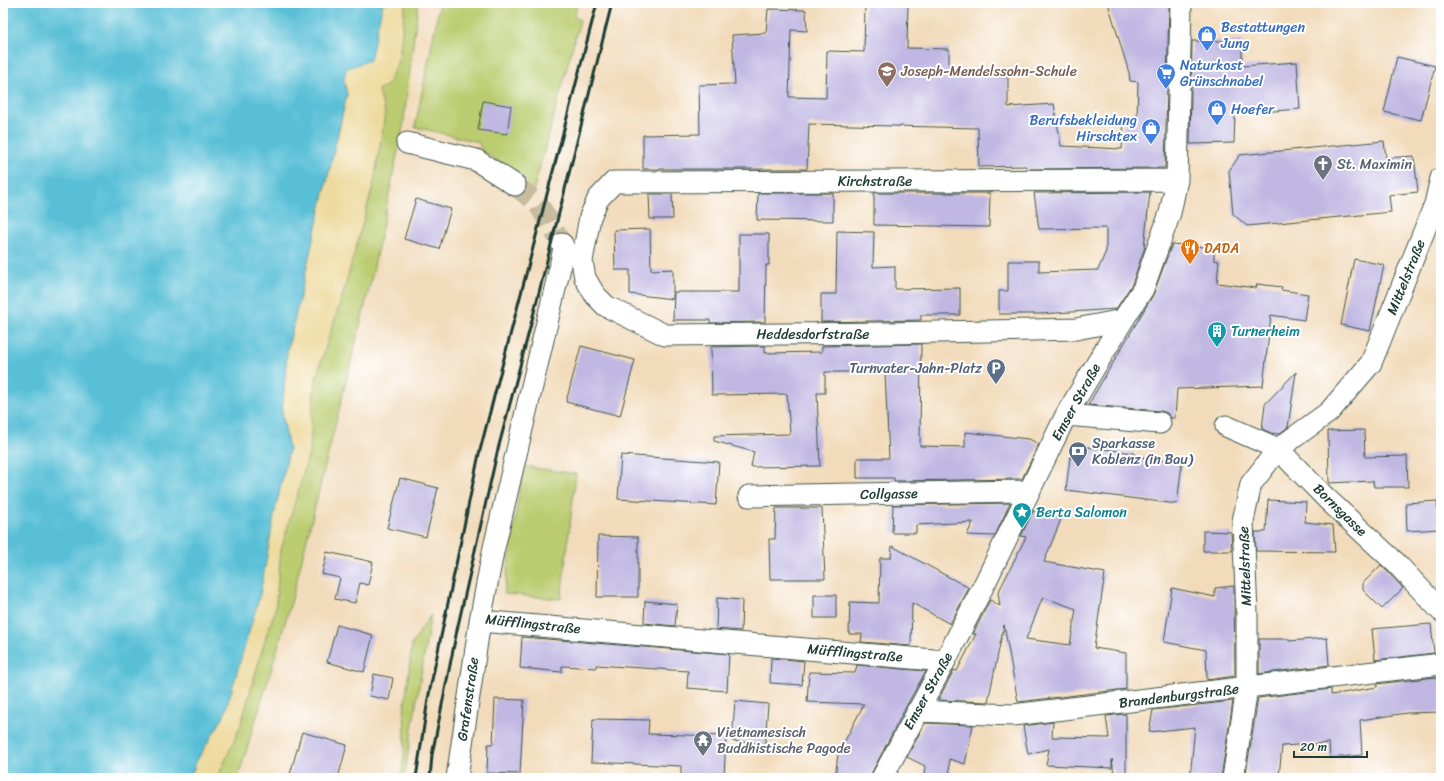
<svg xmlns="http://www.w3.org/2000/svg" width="1444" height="781" font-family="Sriracha,sans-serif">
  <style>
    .green { fill: #bbcc6f; stroke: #6d8452 }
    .sand { fill: #eeda9e; stroke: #868c69 }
    .water { fill: #59bfd7; stroke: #3c7e86 }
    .building { fill: #c0b7e2; fill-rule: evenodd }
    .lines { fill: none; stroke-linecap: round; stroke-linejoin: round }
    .street-tunnel { stroke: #c8bba0; stroke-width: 21; stroke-dasharray: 21 10; stroke-linecap: butt }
    .street-casing { stroke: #3f5548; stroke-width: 23 }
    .street { stroke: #fff; stroke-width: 21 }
    .rail { stroke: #1f3d34; stroke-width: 3 }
    .labels { text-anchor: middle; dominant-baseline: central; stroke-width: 4; stroke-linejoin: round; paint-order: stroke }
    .shop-label { font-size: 14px; fill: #366cbe; stroke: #fff; text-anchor: start }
    .education-label { font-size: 14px; fill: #785e54; stroke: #fff; text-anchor: start }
    .worship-label { font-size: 14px; fill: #5b616d; stroke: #fff; text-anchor: start }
    .street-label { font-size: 14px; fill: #1f3d34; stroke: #fff }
    .food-label { font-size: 14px; fill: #c56008; stroke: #fff; text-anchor: start }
    .culture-label { font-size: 14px; fill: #0d838f; stroke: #fff; text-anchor: start }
    .service-label { font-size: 14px; fill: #4e5e75; stroke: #fff; text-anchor: end }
  </style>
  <rect width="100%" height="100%" fill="#fff"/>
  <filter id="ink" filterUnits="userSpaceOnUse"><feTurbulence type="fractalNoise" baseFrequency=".025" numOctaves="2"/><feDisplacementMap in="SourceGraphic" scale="8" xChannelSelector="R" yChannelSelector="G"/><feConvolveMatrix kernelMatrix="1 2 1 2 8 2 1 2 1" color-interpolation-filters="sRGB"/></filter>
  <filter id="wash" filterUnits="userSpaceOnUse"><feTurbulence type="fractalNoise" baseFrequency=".012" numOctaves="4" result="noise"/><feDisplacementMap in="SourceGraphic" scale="16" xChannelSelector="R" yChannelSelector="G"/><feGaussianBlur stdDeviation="0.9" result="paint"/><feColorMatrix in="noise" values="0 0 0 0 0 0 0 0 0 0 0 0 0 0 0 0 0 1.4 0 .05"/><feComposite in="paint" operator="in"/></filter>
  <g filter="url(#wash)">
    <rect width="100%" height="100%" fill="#f2dbbb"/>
    <path class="green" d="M405 3H418L403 127 371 281 292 599 272 667 238 778H219V774L240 727 267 633 275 611 281 550 291 514 312 410 316 377 344 290 374 182 385 113 378 89 399 58Z
      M440 3H578L574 17 580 20 533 192 521 176 482 151 478 142 415 127Z
      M523 466 576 474 561 599 504 594Z
      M431 614 404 778H400L404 757 405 730 404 712 412 644Z"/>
    <path class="sand" d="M383 3H405L399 58 387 86 378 89 385 113 374 182 344 290 316 377 312 410 310 450 281 550 275 611 267 633 240 727 219 774V778H190L197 760 224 716 289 450 282 413 287 352 347 95 344 80 346 69 382 10Z"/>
    <path class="water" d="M3 3H383L370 60 346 69 344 80 347 94 287 352 282 413 289 450 274 516 260 595 224 716 197 760 190 778H3Z"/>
    <g id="blocks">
      <path class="building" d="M865 3H908L907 48 949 49V74L1008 77V107L1054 104 1061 146 1122 149 1124 119 1137 120 1138 82 1130 81 1129 73 1108 3H1169L1165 168 1027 169 1026 166 979 167 978 128 809 124 807 169H643V135L700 134 699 85 735 84 732 35 766 33 768 9 806 10 807 31 791 30 789 97 826 98 827 51 864 52Z
        M1192 41H1242V66L1297 62 1300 109 1235 114 1234 143 1190 144Z
        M1397 57 1435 66 1421 120 1384 112Z
        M483 101 511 106 507 134 478 130Z
        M1384 141 1386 158 1414 156 1418 192 1389 195 1391 212 1247 226 1233 214 1229 171 1240 155Z
        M1150 192 1144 247H1145L1132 284 1116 309 1041 314H999V291H1008V261H1039V272L1098 270 1106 251V228L1039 229 1034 193Z
        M758 193H833V221L757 220Z
        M874 193H990L989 227 874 225Z
        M649 194H672L673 219H650Z
        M416 199 451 209 439 249 404 239Z
        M650 229 651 270 673 269V299L630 294V270H615L614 230Z
        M837 231 874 232 873 267 895 266V289L960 288V315H921V320L821 322V294H836Z
        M739 234H769V265H766L765 322 710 323V320H673L674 292H739Z
        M1172 244 1214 248V260L1219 261 1217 283 1256 288 1257 284 1282 287 1281 290 1308 294 1304 320 1271 315 1263 386 1177 389 1175 418H1171L1167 413 1161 411 1088 405 1153 295Z
        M1354 259 1384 265 1370 331 1341 325Z
        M921 344 920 446 965 447V432L1029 439 1039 444 1022 479 894 481V478H857V458H889L885 372H825V393H817L820 466 751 467 754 452 714 441V436L790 434 787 394 712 395 711 347 765 346V353L822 352V346Z
        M581 346 635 360 620 416 566 402Z
        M1296 372 1288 427 1279 434 1271 433 1262 429 1265 404Z
        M1364 430 1365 457 1407 456 1408 487H1374L1373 481 1329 483 1328 431Z
        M1080 446 1134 453V456L1182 463 1177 504 1066 490 1070 457 1078 461Z
        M621 455 719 462 716 505 618 499Z
        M400 478 438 488 426 537 387 528Z
        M1268 500 1306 502 1305 522 1333 525 1335 552 1256 551 1255 532H1266Z
        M1437 501 1439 529 1407 531 1406 503Z
        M1010 503 995 536 967 535 973 522 916 525V533H892L893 505Z
        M776 508H822L825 579H770L769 539H775Z
        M1033 511 1063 514 1044 562 1105 573 1094 648 1126 653V689L1018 702 1004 625 988 702 938 700 954 670 957 671 976 634H973L990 600 1000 606 998 593 1026 537 1021 536ZM1043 597 1076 609 1070 645 1026 639Z
        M1203 531 1231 532 1232 551H1203Z
        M598 536 638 537V597H597Z
        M892 546 969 588 950 624 912 603 911 646 861 642 862 634H849L850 602 879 603 880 558H891Z
        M327 552 373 562 368 585 360 583 355 603 335 599 340 578 322 574Z
        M1381 565 1403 588 1382 609 1363 590V583Z
        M1234 586 1235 676 1207 680 1206 650 1164 642 1172 588 1215 597V588Z
        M814 595H836V618H814Z
        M717 598 742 600 741 631 716 629Z
        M645 601 677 604 675 626 644 623Z
        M1431 624 1434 653 1375 660 1372 629Z
        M337 625 373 635 364 672 327 662Z
        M522 637 729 654 727 691 687 688 688 671 596 665V668L562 666V672L520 668Z
        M1327 638 1329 665 1259 674V639H1289V641Z
        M771 658 804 661 802 685 770 683Z
        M857 665 926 671 907 705 869 778H835L838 754 864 704 807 702 809 672 855 673Z
        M374 674 393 678 389 700 370 696Z
        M1436 677V679L1441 678V712L1407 713 1360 720 1362 755 1330 758 1329 743 1282 746 1279 776 1246 773 1258 698 1331 689V695L1377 687V684Z
        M495 699 524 700 520 774 487 773 488 744H493Z
        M735 701 768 704 765 744 732 741Z
        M1233 701 1221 778H1190L1195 727 1149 732 1153 710Z
        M1126 714V774L1114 775 1112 759V768L1046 765 1049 749 1028 754 1023 726 1053 722 1052 737 1109 738 1106 716Z
        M593 719 649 720 648 734 726 736 724 778H681V766L591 762Z
        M925 723 973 725 965 764 949 759 950 778H924L925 766 907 757Z
        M302 732 347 745 338 778H289Z"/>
    </g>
  </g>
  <g filter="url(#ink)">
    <use href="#blocks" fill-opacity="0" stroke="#3f5548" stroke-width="1"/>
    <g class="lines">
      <path class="street-tunnel" d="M515 185 539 205 562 244"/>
      <g class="street-casing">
        <path id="street" d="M407 143 476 160 515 185
          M1123 320 1076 329 889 333 665 335 606 306 595 295 585 278 582 261 590 217 598 199 614 182 1177 180
          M1066 415 1160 423
          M1226 426 1278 449 1327 499 1397 564 1441 611
          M749 496 1029 491
          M480 621 945 661
          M917 711 1013 715 1441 664
          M457 778 480 621 493 552 558 276 564 248 562 244
          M882 778 945 661 986 581 1066 415 1123 320 1143 289 1170 213 1177 180 1181 3
          M1233 778 1247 688V614L1243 521 1251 484 1278 449 1329 412 1371 363 1435 204 1441 178"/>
      </g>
      <use href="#street" class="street"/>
      <path class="rail" d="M416 778 428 699 479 454 597 3
        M430 778 432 755 457 630 497 453 531 324 612 3"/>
    </g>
  </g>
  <defs>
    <g id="shop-pin" transform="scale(1)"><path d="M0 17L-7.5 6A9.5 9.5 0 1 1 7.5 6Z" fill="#3f7fe0" stroke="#fff"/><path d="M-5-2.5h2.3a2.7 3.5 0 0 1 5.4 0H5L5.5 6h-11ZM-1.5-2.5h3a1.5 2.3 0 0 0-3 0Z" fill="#fff"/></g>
    <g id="school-pin" transform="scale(1)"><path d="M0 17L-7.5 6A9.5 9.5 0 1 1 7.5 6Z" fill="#8d6e63" stroke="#fff"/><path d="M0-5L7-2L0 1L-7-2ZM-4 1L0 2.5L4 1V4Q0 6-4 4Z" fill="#fff"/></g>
    <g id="supermarket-pin" transform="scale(1)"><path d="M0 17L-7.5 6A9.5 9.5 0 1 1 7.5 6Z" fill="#3f7fe0" stroke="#fff"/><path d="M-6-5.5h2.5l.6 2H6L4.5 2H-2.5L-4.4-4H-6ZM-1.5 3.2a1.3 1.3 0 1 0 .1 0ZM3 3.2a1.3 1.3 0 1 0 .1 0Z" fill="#fff"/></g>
    <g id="church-pin" transform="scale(1)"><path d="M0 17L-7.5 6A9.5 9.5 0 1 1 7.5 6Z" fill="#6b7280" stroke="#fff"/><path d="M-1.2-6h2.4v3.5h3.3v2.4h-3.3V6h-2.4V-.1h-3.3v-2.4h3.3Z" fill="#fff"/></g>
    <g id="restaurant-pin" transform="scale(1)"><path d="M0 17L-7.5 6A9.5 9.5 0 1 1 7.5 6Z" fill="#e8710a" stroke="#fff"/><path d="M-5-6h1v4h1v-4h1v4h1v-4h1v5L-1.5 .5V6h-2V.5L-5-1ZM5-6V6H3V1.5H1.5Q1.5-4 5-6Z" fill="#fff"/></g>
    <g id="building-pin" transform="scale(1)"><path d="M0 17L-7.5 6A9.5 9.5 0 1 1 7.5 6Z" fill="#0f9aa8" stroke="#fff"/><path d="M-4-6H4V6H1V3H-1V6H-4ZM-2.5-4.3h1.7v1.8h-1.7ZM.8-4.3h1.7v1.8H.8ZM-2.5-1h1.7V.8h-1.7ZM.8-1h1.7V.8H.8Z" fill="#fff"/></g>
    <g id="parking-pin" transform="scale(1)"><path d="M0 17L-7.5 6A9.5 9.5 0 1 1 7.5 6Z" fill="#5c6f8a" stroke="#fff"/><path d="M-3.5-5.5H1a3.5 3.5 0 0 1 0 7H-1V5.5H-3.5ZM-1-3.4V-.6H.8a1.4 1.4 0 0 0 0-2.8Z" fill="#fff"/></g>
    <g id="bank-pin" transform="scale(1)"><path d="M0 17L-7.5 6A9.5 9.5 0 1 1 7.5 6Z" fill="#5c6f8a" stroke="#fff"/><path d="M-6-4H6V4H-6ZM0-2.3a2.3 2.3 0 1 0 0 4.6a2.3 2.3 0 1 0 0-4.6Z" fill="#fff"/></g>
    <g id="sight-pin" transform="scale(1)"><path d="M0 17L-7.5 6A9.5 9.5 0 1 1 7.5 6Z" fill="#0f9aa8" stroke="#fff"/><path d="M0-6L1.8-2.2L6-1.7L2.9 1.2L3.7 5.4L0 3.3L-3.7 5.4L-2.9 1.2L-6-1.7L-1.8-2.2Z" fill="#fff"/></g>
    <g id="temple-pin" transform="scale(1)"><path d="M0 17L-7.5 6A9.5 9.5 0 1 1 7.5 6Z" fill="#6b7280" stroke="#fff"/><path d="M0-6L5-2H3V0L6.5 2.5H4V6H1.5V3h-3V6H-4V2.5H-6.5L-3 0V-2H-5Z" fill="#fff"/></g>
  </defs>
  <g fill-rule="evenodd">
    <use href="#shop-pin" x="1207" y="35"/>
    <use href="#school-pin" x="887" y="71"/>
    <use href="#supermarket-pin" x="1166" y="73"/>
    <use href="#shop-pin" x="1217" y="109"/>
    <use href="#shop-pin" x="1151" y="128"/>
    <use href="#church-pin" x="1323" y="164"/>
    <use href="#restaurant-pin" x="1190" y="248"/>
    <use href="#building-pin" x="1217" y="331"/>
    <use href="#parking-pin" x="996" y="368"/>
    <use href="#bank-pin" x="1078" y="451"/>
    <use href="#sight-pin" x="1022" y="512"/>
    <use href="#temple-pin" x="703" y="740"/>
  </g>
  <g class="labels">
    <g class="shop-label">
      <text x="1221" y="27">Bestattungen<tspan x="1221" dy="16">Jung</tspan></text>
      <text x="1180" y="65">Naturkost<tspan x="1180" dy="16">Grünschnabel</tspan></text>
      <text x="1231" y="109">Hoefer</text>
      <text x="1137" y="120" text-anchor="end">Berufsbekleidung<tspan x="1137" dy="16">Hirschtex</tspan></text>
    </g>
    <g class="education-label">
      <text x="901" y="71">Joseph-Mendelssohn-Schule</text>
    </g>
    <g class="worship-label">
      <text x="1337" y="164">St. Maximin</text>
      <text x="717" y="732">Vietnamesisch<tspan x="717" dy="16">Buddhistische Pagode</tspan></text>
    </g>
    <g class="street-label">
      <text x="875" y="181">Kirchstraße</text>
      <text transform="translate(1406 277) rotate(-68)">Mittelstraße</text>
      <text x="813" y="334">Heddesdorfstraße</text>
      <text transform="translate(1076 402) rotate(-61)">Emser Straße</text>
      <text transform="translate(889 494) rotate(-1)">Collgasse</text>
      <text transform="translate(1340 510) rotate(44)">Bornsgasse</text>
      <text transform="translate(1245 566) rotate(-92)">Mittelstraße</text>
      <text transform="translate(533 624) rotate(6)">Müfflingstraße</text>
      <text transform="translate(855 653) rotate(5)">Müfflingstraße</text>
      <text transform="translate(928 691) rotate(-61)">Emser Straße</text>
      <text transform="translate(1179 696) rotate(-7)">Brandenburgstraße</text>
      <text transform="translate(468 699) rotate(-82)">Grafenstraße</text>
    </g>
    <g class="food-label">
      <text x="1204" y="248">DADA</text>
    </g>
    <g class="culture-label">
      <text x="1231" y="331">Turnerheim</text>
      <text x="1036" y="512">Berta Salomon</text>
    </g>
    <g class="service-label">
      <text x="982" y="368">Turnvater-Jahn-Platz</text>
      <text x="1092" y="443" text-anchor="start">Sparkasse<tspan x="1092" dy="16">Koblenz (in Bau)</tspan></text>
    </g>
  </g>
  <rect width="1444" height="781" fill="none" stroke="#fff" stroke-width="16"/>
  <path d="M1294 751v6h73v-6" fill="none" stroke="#1f3d34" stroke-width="2"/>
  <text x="1300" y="751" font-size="12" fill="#1f3d34" stroke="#ffffff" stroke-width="3" paint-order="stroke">20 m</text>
</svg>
